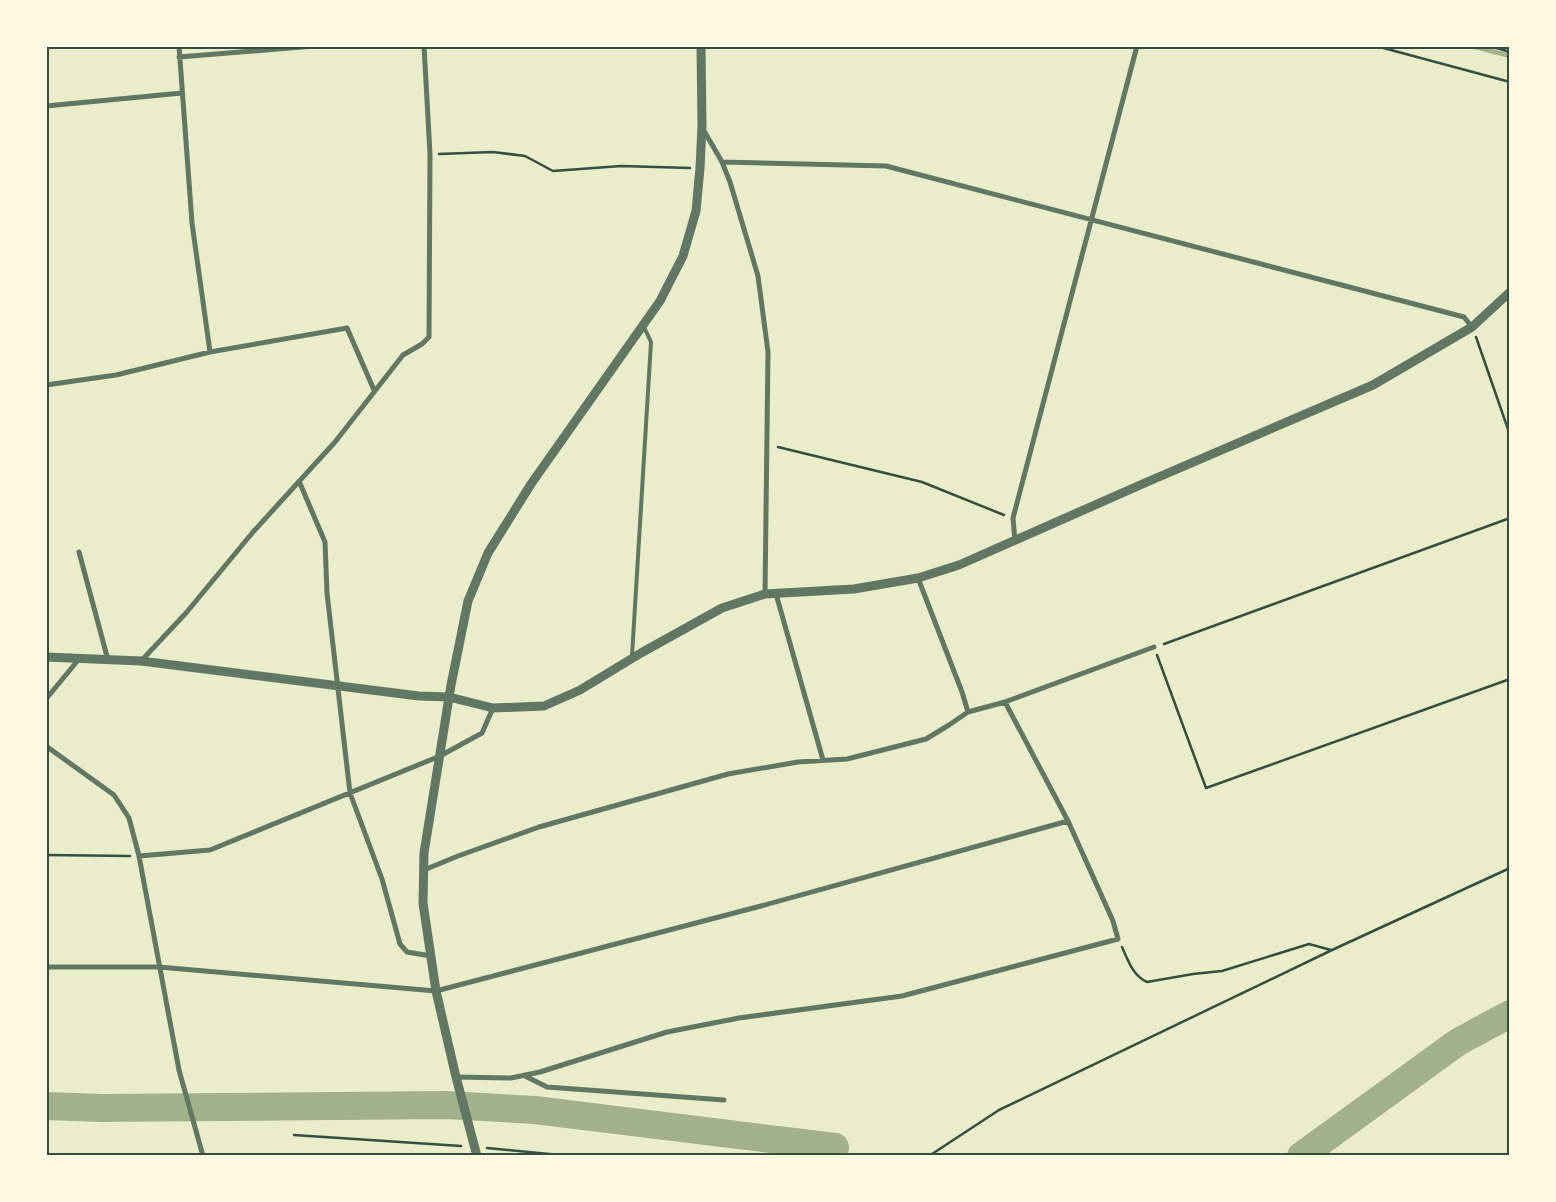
<svg xmlns="http://www.w3.org/2000/svg" width="1556" height="1202" font-family="Poppins,sans-serif">
  <style>
    .lines { fill: none; stroke-linecap: round; stroke-linejoin: round }
    .stream { stroke: #a3b18a; stroke-width: 4.5 }
    .river { stroke: #a3b18a; stroke-width: 28 }
    .path { stroke: #344e41; stroke-width: 2.5 }
    .service { stroke: #617663; stroke-width: 4 }
    .minor { stroke: #617663; stroke-width: 5 }
    .tertiary { stroke: #617663; stroke-width: 9 }
    .neatline { fill: none; stroke: #344e41; stroke-width: 2 }
  </style>
  <rect width="100%" height="100%" fill="#e9edc9"/>
  <g class="lines">
    <path class="stream" d="M1472 46 1510 56"/>
    <path class="river" d="M46 1106 102 1108 446 1105 535 1110 835 1147
      M1301 1156 1458 1042 1510 1014"/>
    <path class="path" d="M1376 46 1510 82
      M1490 46 1510 52
      M439 154 493 152 525 156 553 171 621 166 690 168
      M1476 337 1510 435
      M778 447 922 482 1004 515
      M1164 644 1510 518
      M1157 655 1206 788 1510 679
      M46 855 130 856
      M1122 947C1128 960 1133 976 1147 982L1193 974 1222 971 1309 944 1331 950
      M294 1135 461 1146
      M487 1148 570 1156
      M929 1156 999 1110 1332 950 1510 868"/>
    <path class="service" d="M632 656 651 342 643 325"/>
    <path class="minor" d="M179 46 192 223 210 352
      M179 57 314 46
      M46 106 182 93
      M703 129 722 162 730 182 758 276 768 352 765 594
      M722 162 886 166 1464 317 1472 327
      M46 385 116 375 210 352 347 328 374 390
      M299 481 325 542 327 593 350 793 382 879 400 944 407 952 431 956
      M1015 541 1013 518 1137 46
      M79 552 108 660
      M918 578 962 692 968 712 1005 702 1154 647
      M776 594 823 760
      M141 661 186 613 253 532 335 442 403 355 422 344 429 337 430 154 424 46
      M46 699 79 659
      M46 746 114 795 129 818 139 856 179 1070 203 1156
      M139 856 210 850 440 756 482 733 493 708
      M424 870 458 856 539 827 728 774 798 762 847 759 926 739 949 725 968 712
      M46 967H159L436 991 761 906 1068 821
      M525 1076 547 1087 724 1100
      M456 1077 511 1078 540 1072 667 1032 739 1018 902 996 1118 939 1113 921 1068 821 1005 702"/>
    <path class="tertiary" d="M46 657 141 661 419 696 449 697 493 708 544 706 580 690 641 653 722 608 765 594 854 589 918 578 959 565 1147 482 1373 385 1472 327 1510 292
      M477 1156 456 1077 436 991 423 903 424 853 451 685 468 601 488 553 531 484 660 301 683 256 696 211 700 168 702 126 701 46"/>
  </g>
  <rect width="1556" height="1202" fill="none" stroke="#fefae0" stroke-width="95"/>
  <rect x="48" y="48" width="1460" height="1106" class="neatline"/>
</svg>
